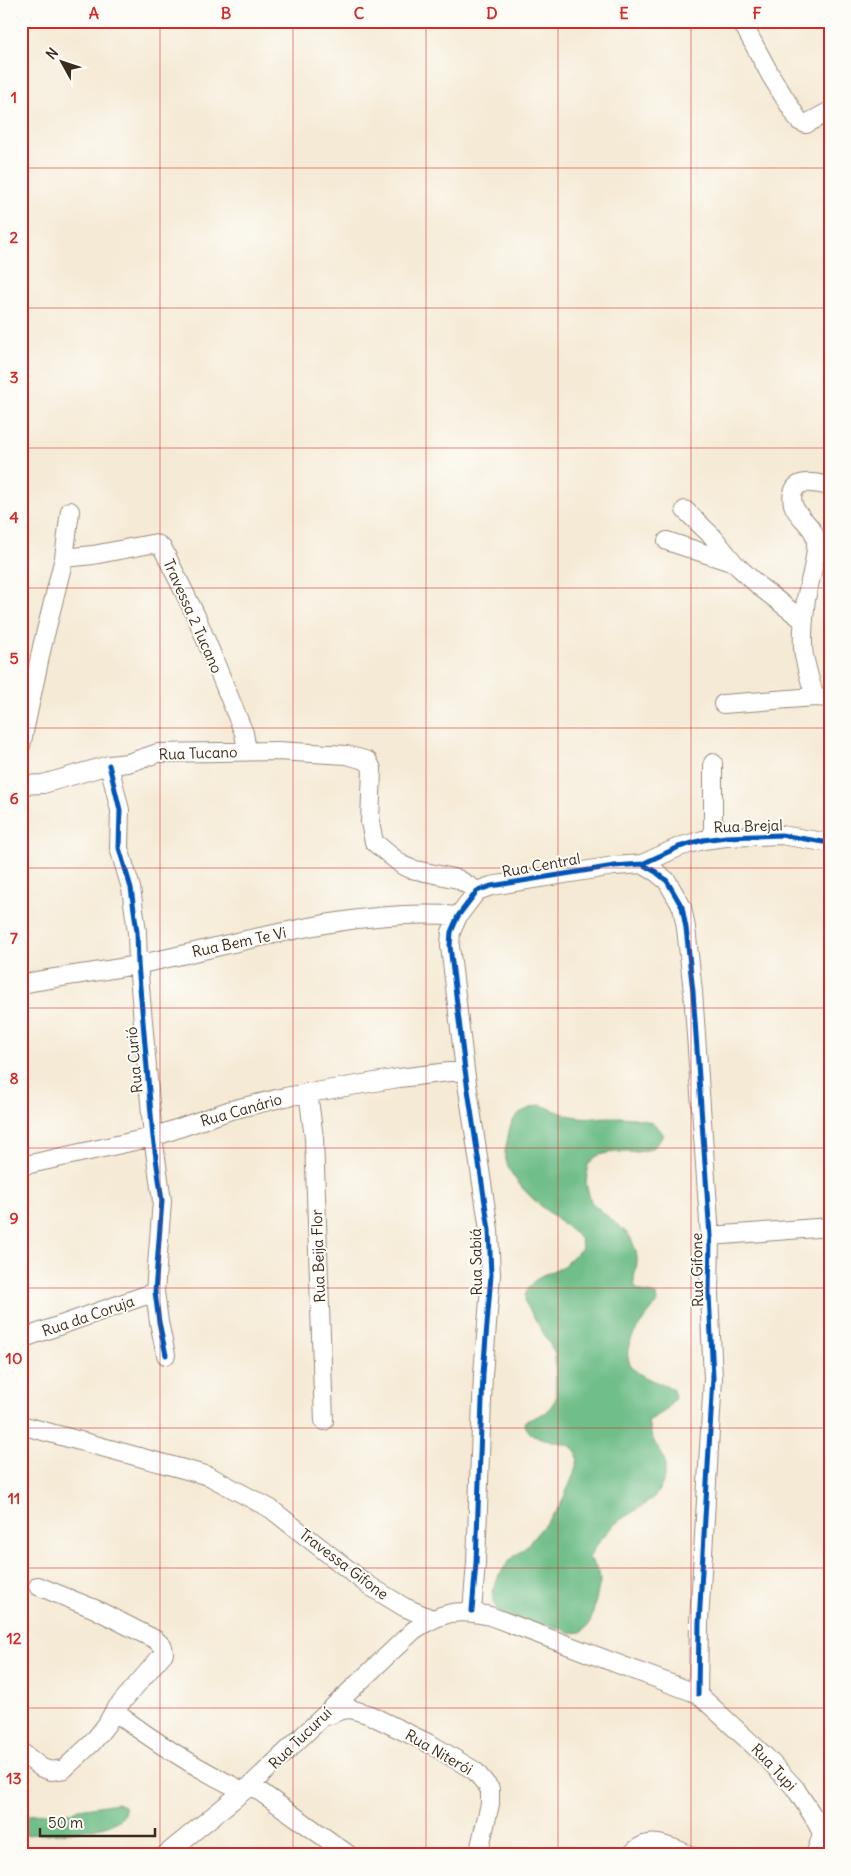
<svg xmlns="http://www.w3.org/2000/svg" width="851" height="1876" font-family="Delius,sans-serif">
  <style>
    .forest { fill: #6fbe88; stroke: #557453 }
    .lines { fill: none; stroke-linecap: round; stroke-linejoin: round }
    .minor-casing { stroke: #988a7a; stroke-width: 20 }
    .minor { stroke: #fff; stroke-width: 18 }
    .cycleway-casing { stroke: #fdfcf7; stroke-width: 8 }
    .cycleway { stroke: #0057b8; stroke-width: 5 }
    .grid { fill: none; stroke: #d62828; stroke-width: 1; stroke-opacity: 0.55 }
    .labels { text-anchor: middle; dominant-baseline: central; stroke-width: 4; stroke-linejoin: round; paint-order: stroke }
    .street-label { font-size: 15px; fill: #3b2a1e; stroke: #fdfcf7 }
    .neatline { fill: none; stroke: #d62828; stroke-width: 2 }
    .grid-label { font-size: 16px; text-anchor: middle; font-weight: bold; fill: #d62828 }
  </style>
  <rect width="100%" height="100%" fill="#fdfcf7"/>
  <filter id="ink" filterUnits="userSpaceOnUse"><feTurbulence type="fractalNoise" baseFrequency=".02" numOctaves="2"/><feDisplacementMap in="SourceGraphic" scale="10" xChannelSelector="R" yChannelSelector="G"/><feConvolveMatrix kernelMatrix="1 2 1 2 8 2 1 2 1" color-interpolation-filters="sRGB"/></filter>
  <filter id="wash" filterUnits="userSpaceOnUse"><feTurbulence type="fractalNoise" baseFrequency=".0096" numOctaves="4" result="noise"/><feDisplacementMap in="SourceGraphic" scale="20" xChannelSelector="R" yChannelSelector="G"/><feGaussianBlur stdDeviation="1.12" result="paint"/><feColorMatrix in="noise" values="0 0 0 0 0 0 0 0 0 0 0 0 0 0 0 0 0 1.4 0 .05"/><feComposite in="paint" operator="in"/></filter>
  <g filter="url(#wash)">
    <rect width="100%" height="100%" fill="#f5ead5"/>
    <path class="forest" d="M541 1105C552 1109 566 1116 578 1117 603 1120 650 1109 663 1134 653 1162 621 1147 600 1155 595 1156 591 1161 588 1165L586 1184 591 1202 629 1235C633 1243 638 1253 637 1262 637 1271 628 1286 641 1291 645 1293 651 1293 656 1295L657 1303C641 1324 607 1357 645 1377 654 1382 664 1384 673 1389L675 1398 665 1411 648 1421C649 1427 650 1433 653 1439 656 1447 664 1455 665 1463 667 1497 644 1504 620 1520 610 1527 594 1547 589 1558L599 1572 600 1582 592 1617 589 1625 581 1632 572 1633 549 1625 529 1623 502 1615 493 1603V1592L499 1575 509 1561 525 1548 560 1506 574 1474 578 1459 576 1451 569 1445 533 1436 527 1429 524 1422 547 1412 556 1399 555 1353 525 1302 526 1291 537 1278 563 1266 582 1248 581 1240 575 1233C553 1215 506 1184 505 1153 505 1148 507 1142 508 1137 511 1115 521 1110 541 1105Z
      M117 1803 124 1806C124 1809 125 1811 124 1814 116 1833 40 1834 21 1835V1816L44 1813H71L79 1809Z"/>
  </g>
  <g filter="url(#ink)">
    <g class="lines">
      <g class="minor-casing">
        <path id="minor" d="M739 21 745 28 771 76 799 121 806 124 830 111
          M685 510 713 537 734 563
          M667 541 734 563 760 587 804 621
          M64 558 93 555 151 544 159 545 163 549 196 616 244 733 247 751
          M815 697C811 684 807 670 804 656 801 638 804 618 806 599 809 583 817 558 816 543 816 522 787 515 793 493 797 477 818 484 830 486
          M723 704 815 697 830 698
          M21 746 42 647 64 558 70 511
          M109 765 120 810 119 848 131 888 137 932 138 964 153 1137 162 1201 155 1292 159 1322 166 1355
          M21 785 43 784 109 765 128 763 158 753 277 751 347 755 368 761 372 769 370 822 374 842 402 865 411 869 458 879 477 891
          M713 839V763
          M642 864 656 872 667 881 682 907 686 928 693 992 710 1236 709 1294 713 1378 699 1623 698 1694
          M21 984C61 976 101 972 141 964 241 943 356 907 458 916
          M308 1092 314 1138 324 1421
          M21 1166 153 1137 231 1110 285 1097 399 1078 465 1070
          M710 1236 830 1227
          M21 1339 155 1292
          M21 1425 209 1476 271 1509 368 1585 404 1607 432 1619
          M472 1611 476 1563 483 1374 491 1275 489 1230 465 1070 450 946 451 932 458 916 477 891 491 886 614 866 642 864 679 847 703 840 726 837 781 835 830 843
          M114 1711C154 1742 198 1769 243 1791
          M326 1716 342 1710 351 1709 370 1715 432 1745 475 1771 490 1789V1804L478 1855
          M21 1752 42 1768 51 1771 64 1769 92 1743 107 1724 114 1711 164 1653 163 1647 156 1640 95 1609 38 1586
          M251 1785 349 1855
          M165 1855 251 1785 414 1630C442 1612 458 1608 490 1616L698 1694 765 1756 795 1788 813 1816 821 1831V1838L815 1855
          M631 1855C648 1834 670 1847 690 1855"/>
      </g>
      <use href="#minor" class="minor"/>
      <g class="cycleway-casing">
        <path id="cycleway" d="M109 765 120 810 119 848 131 888 137 932 138 964 153 1137 162 1201 155 1292 159 1322 166 1355
          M642 864 656 872 667 881 682 907 686 928 693 992 710 1236 709 1294 713 1378 699 1623 698 1694
          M472 1611 476 1563 483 1374 491 1275 489 1230 465 1070 450 946 451 932 458 916 477 891 491 886 614 866 642 864 679 847 703 840 726 837 781 835 830 843"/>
      </g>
      <use href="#cycleway" class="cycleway"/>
    </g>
  </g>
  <path class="grid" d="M160 21V1855M293 21V1855M426 21V1855M558 21V1855M691 21V1855M21 168H830M21 308H830M21 448H830M21 588H830M21 728H830M21 868H830M21 1008H830M21 1148H830M21 1288H830M21 1428H830M21 1568H830M21 1708H830"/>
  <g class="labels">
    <g class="street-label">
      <text transform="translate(193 616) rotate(66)">Travessa 2 Tucano</text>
      <text transform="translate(198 753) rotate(-2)">Rua Tucano</text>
      <text transform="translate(748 826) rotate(-2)">Rua Brejal</text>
      <text transform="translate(541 865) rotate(-10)">Rua Central</text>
      <text transform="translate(239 942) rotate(-12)">Rua Bem Te Vi</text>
      <text transform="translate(134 1060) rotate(-95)">Rua Curió</text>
      <text transform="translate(241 1110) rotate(-16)">Rua Canário</text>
      <text transform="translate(318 1256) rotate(-92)">Rua Beija Flor</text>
      <text transform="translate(476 1262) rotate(-91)">Rua Sabiá</text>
      <text transform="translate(697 1270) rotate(-91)">Rua Gifone</text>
      <text transform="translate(88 1316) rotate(-19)">Rua da Coruja</text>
      <text transform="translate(344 1564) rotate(37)">Travessa Gifone</text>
      <text transform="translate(300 1738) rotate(-44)">Rua Tucuruí</text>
      <text transform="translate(439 1752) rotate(30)">Rua Niterói</text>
      <text transform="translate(774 1767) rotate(47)">Rua Tupi</text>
    </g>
  </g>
  <rect width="851" height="1876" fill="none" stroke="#fdfcf7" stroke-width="55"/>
  <g transform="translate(62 62) rotate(310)" stroke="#fdfcf7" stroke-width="4" paint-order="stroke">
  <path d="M0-4L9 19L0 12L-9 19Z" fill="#3b2a1e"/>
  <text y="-8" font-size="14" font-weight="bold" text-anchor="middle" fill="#3b2a1e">N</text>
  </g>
  <path d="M40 1828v8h115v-8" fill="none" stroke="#3b2a1e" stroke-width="2.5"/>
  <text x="48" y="1828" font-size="15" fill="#3b2a1e" stroke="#fdfcf7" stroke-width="4" paint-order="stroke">50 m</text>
  <rect x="28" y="28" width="796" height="1820" class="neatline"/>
  <g class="grid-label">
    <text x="94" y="19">A</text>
    <text x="226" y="19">B</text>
    <text x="359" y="19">C</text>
    <text x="492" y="19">D</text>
    <text x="624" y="19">E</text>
    <text x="757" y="19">F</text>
    <text x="14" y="103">1</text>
    <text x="14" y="243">2</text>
    <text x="14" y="383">3</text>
    <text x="14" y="523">4</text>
    <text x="14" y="664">5</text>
    <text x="14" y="804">6</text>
    <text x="14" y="944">7</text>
    <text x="14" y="1084">8</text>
    <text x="14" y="1224">9</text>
    <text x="14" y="1364">10</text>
    <text x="14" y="1504">11</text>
    <text x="14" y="1644">12</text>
    <text x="14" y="1784">13</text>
  </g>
</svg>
